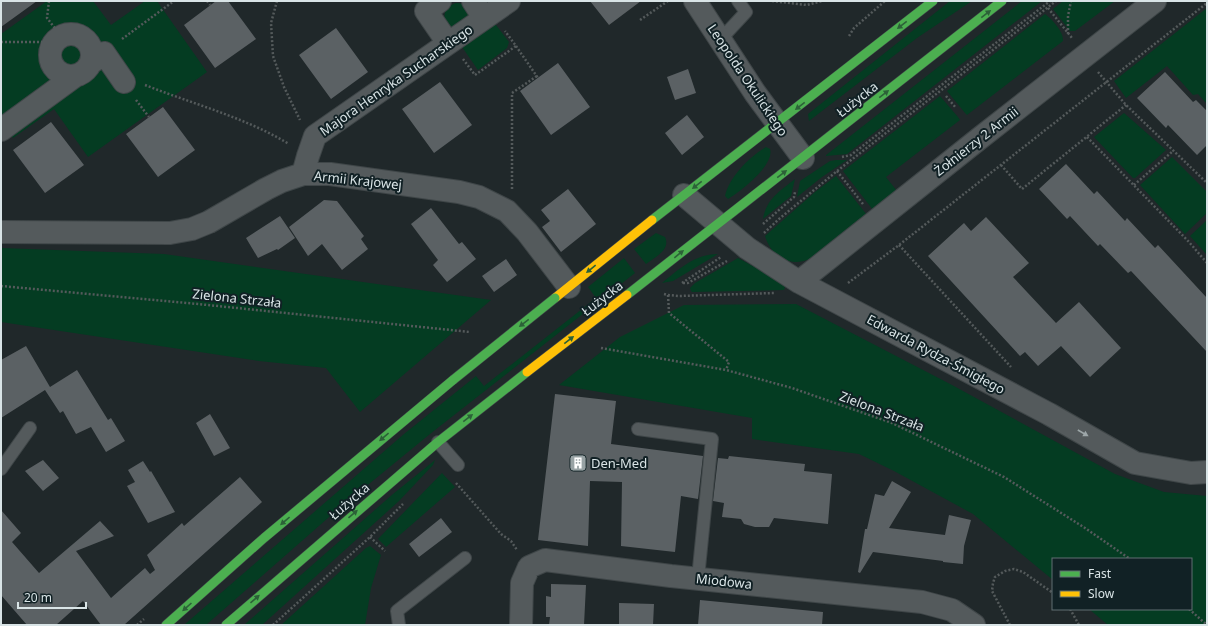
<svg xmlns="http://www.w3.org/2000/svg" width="1208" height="626" font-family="'Noto Sans',sans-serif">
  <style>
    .green { fill: #043c22 }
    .building { fill: #5b6164 }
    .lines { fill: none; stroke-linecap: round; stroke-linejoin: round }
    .lane-casing { stroke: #3f4648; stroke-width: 14 }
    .street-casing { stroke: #3f4648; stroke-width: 24 }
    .fast-casing { stroke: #3f4648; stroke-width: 10 }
    .slow-casing { stroke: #3f4648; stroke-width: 10 }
    .path { stroke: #545a5b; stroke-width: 2.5; stroke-dasharray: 2 2; stroke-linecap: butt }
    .lane { stroke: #545a5c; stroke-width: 12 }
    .street { stroke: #545a5c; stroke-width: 22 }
    .fast { stroke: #4caf50; stroke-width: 9 }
    .slow { stroke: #ffc107; stroke-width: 9 }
    .fast-bridge-casing { stroke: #3f4648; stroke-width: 10; stroke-linecap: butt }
    .slow-bridge-casing { stroke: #3f4648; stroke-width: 10; stroke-linecap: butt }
    .fast-bridge { stroke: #4caf50; stroke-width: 9 }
    .slow-bridge { stroke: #ffc107; stroke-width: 9 }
    .oneway { fill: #2c6138 }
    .oneway2 { fill: #9da6a8 }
    .labels { text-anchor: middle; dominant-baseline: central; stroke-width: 4; stroke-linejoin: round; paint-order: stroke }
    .street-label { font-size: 13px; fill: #d9e4e6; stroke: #112125 }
    .poi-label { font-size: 13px; fill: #d9e4e6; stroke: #112125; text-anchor: start }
  </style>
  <rect width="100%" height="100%" fill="#20282a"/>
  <path class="green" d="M47 1H93L111 25 145 1H157L207 72 88 157 54 109 13 138 1 122V34Z
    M950 1H972L917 38 809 121 808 114Z
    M1022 1H1042L847 154 826 156V155L830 152Z
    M1063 1H1115L1075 31H1070L1053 9Z
    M456 3C465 3 467 9 471 17L452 29C440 21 443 7 456 3Z
    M1207 8V104L1198 94 1193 95 1167 66 1126 98 1114 81Z
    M1045 14C1052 19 1064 32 1063 41L967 115 965 113 947 91Z
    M487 25H496L509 42 507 48 478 70 460 44Z
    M940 96 958 117 960 120 886 177 897 191 873 210 843 171Z
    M1124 113 1166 150 1135 178H1133L1094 137Z
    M766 147 770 149C775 165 740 192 728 199L725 196C729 177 750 156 766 147Z
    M1172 157 1207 192V213L1185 234 1140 185Z
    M836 160H847L822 177 797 197 800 181 830 161Z
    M836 176 867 215 812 258C790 268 772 258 765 236L815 192Z
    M795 179 791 196 763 219C767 198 779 192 795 179Z
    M1207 220V255L1190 236Z
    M656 233 665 237C671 250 655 257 646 264L634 249Z
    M1 248 164 254 491 300 360 412 326 368 259 361 1 322Z
    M718 254 673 281 662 283C679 269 695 254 718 254Z
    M624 258 635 273 430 434 336 511 206 625H184L404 434 476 376 484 386 596 298 588 287Z
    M738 258 786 284 784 290 692 292 691 291 690 288 695 283Z
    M796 304 952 385 1115 474 1164 492 1207 496V625H1108L1089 609H1191V559H1053V580L973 514 894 471 859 454 752 439V418L559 385 620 337 684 305Z
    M435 460 433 465 399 501 262 625H244L393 494Z
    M442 473 455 487 386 547 378 539Z
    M370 546 381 555 371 588 365 625H281L366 548Z"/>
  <path class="building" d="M1 1H37L1 27Z
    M216 1H228L256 39 215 68 184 25Z
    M590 1H641L609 25Z
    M336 28 368 72 331 99 299 55Z
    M558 63 590 107 551 135 520 91Z
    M688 69 696 93 675 100 667 77Z
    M1165 72 1193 102 1196 100 1207 111V145L1197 155 1168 125 1166 128 1137 98Z
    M440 82 472 125 434 153 402 109Z
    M163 107 195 150 158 177 126 134Z
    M687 115 704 137 682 155 665 133Z
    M51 122 84 165 45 193 13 150Z
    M1066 164 1094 194 1097 191 1125 221 1127 218 1155 248 1158 245 1207 298V352L1131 271 1128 273 1100 244 1098 246 1070 216 1067 219 1039 189Z
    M568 189 596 224 561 252 542 227 550 221 541 210Z
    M324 200 337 201 364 236 361 239 368 249 342 270 322 244 308 256 289 227Z
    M431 208 459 244 462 242 476 259 447 282 433 265 438 260 411 224Z
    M280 216 295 238 278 250 277 249 258 258 246 238Z
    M986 217 1029 263 1013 277 1056 323 1079 302 1121 348 1090 377 1061 346 1038 366 1025 352 1020 356 928 256 964 223 971 231Z
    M506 259 517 275 494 292 482 276Z
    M26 346 50 387 77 370 108 420 111 418 125 441 106 452 91 427 76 434 63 411 60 413 45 390 1 418V360Z
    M555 394 616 401 611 444 703 456 698 499 681 496 675 552 621 546 622 482 590 481 588 546 538 540Z
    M210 414 230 448 214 456 196 423Z
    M729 456 805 464 804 471 832 474 828 524 774 518 769 527H755L744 524 741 519 722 517 724 503 713 501 718 458 728 459Z
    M43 460 59 478 43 491 25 471Z
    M143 461 150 472 151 471 175 512 148 523 127 486 135 482 128 470Z
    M240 477 262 502 124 625H101L83 601 56 625H27L1 595V510L21 533 12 542 39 573 100 521 114 536 76 551 111 598 145 568 150 574 155 570 147 555 182 523 184 526Z
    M892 481 911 492 889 528 945 535 949 515 971 520 964 546 963 564 943 562V561L873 552 860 573 858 572 865 529H867L875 494 884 496Z
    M441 518 452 532 419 557 409 544Z
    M551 584 586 585 584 625H549L550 617H546V596L551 597Z
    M700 600 823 612 822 625H698Z
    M619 603 654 604 653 625H619Z"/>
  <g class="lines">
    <g class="lane-casing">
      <path id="lane" d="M720 40 746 12 738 1
        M638 429 712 439 698 578
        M438 442 458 465
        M1 469 30 428
        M399 625 397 611 465 558"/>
    </g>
    <g class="street-casing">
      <path id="street" d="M440 1 426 11 448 43
        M473 1 484 18
        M695 1 755 93 803 158
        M50 55a21 21 0 1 1 42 0a21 21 0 1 1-42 0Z
        M91 63 104 53 124 82
        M1 130 75 76
        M303 174 308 156 315 136 509 1
        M684 195 747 248 799 282 1049 414 1135 463 1191 473 1207 472
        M1 232 170 233 192 229 209 222 266 189 282 181 303 174H330L459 192 479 197 507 211 527 232 569 287
        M799 282 980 138 1155 1
        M521 625 522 583 529 567 545 560 671 576 922 602 952 610 974 625"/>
    </g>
    <g class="fast-casing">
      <path id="fast" d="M652 220 933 1
        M627 295 1002 1
        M166 625 264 538 453 380
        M226 625 438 442 527 372"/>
    </g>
    <g class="slow-casing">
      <path id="slow" d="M555 298 652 220"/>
    </g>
    <path class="path" d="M49 1 47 18 61 36
      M207 1 210 5
      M277 1 271 23 273 56 284 87 300 120
      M772 1 807 5 822 1
      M1048 8 1072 38
      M640 20 668 1
      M1068 34V16L1071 1
      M849 36 854 28 885 1
      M122 39 174 1
      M1 42H55
      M516 46 538 78
      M463 59 475 75 516 46 505 31
      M1098 72 1126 105 1207 183
      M145 85C193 104 244 117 289 144
      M946 96 956 108
      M136 100 149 117
      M1087 137 1189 242 1207 263
      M842 157 851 155 1050 1
      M1001 165 1022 189 1126 105
      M837 171 863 204
      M1134 185 1173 151
      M512 189V93L537 76
      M763 224 794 197 795 192
      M764 233 779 219 837 171 1056 1
      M899 245 1011 367
      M682 283 721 257
      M683 283H688L727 261
      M848 283 899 245 1207 3
      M1 286 198 304 470 332
      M664 294 668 295 679 296 775 293
      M668 295 669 313 729 362 726 370
      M601 348 726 370 792 388 892 423 1004 477 1085 528 1130 559
      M456 483 501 534 511 541 517 550
      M370 537 385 551
      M1070 609 1079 625
      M1189 609 1207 625
      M137 625 144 619
      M273 625 370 537 403 504
      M1010 625 992 591 993 583 995 577 1005 571 1014 569 1023 572 1053 593"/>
    <use href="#lane" class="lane"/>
    <use href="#street" class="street"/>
    <use href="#fast" class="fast"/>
    <use href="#slow" class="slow"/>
    <g class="fast-bridge-casing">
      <path id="fast-bridge" d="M453 380 555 298"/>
    </g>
    <g class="slow-bridge-casing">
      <path id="slow-bridge" d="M527 372 627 295"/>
    </g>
    <use href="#fast-bridge" class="fast-bridge"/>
    <use href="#slow-bridge" class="slow-bridge"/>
  </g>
  <defs><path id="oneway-solid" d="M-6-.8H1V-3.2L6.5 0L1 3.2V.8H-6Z"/></defs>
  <g class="oneway">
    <use href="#oneway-solid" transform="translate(986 14) rotate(-38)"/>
    <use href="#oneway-solid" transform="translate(902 25) rotate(142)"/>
    <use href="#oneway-solid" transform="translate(884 94) rotate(-38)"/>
    <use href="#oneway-solid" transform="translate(800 106) rotate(142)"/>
    <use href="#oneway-solid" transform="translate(782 174) rotate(-37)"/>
    <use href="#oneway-solid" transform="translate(697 185) rotate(142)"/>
    <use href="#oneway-solid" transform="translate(679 254) rotate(-39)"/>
    <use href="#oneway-solid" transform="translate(591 269) rotate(141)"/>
    <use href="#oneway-solid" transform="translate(524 323) rotate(142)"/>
    <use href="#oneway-solid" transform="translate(569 340) rotate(-38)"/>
    <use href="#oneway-solid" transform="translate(468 418) rotate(-38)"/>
    <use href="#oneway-solid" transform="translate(384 437) rotate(140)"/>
    <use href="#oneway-solid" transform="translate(353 514) rotate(-41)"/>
    <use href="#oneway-solid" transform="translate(285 521) rotate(140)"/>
    <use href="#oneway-solid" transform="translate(255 599) rotate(-41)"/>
    <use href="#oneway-solid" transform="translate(187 607) rotate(138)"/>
  </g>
  <use class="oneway2" href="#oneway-solid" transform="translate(1083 433) rotate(30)"/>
  <defs>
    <g id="building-square" transform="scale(0.9)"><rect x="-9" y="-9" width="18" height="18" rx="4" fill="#98a2a4" stroke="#112125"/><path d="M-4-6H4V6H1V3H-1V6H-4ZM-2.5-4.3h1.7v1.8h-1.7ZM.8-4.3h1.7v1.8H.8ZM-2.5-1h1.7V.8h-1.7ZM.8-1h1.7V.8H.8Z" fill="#fff"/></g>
  </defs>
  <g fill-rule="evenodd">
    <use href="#building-square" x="578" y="463"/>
  </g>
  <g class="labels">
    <g class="street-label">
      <text transform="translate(396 80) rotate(-35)">Majora Henryka Sucharskiego</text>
      <text transform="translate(748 80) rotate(56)">Leopolda Okulickiego</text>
      <text transform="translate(857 99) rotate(-38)">Łużycka</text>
      <text transform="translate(976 141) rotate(-38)">Żołnierzy 2 Armii</text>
      <text transform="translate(358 180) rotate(6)">Armii Krajowej</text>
      <text transform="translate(237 298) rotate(6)">Zielona Strzała</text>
      <text transform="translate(602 298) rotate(-38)">Łużycka</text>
      <text transform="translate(936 354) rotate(28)">Edwarda Rydza-Śmigłego</text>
      <text transform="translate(882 411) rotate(21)">Zielona Strzała</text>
      <text transform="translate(349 501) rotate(-41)">Łużycka</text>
      <text transform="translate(724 581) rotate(6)">Miodowa</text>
    </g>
    <g class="poi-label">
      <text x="591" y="463">Den-Med</text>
    </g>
  </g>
  <rect width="1208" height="626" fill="none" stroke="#d9e4e6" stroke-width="4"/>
  <rect x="1052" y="558" width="140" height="52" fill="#112125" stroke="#616f72"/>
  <rect x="1060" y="571" width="20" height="6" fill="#4caf50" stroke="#616f72"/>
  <text x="1088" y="578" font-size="12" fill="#d9e4e6">Fast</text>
  <rect x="1060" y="591" width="20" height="6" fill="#ffc107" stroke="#616f72"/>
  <text x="1088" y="598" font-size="12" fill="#d9e4e6">Slow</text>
  <path d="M18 602v6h68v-6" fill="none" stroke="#d9e4e6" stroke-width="2"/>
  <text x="24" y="602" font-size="12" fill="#d9e4e6" stroke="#112125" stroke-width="3" paint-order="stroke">20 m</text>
</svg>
